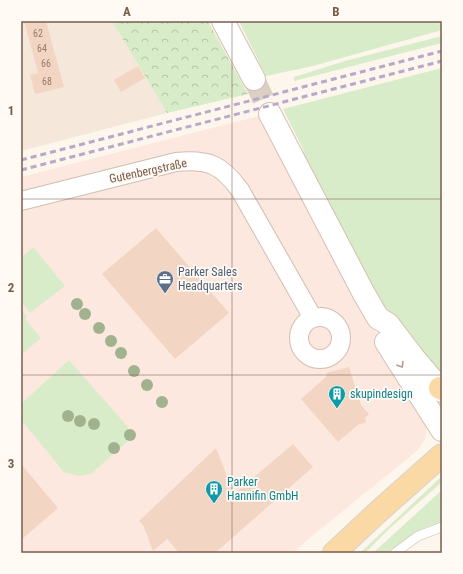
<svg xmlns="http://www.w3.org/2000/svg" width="463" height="574" font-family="'Roboto Condensed',sans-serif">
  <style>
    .residential { fill: #f5e8da }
    .commercial { fill: #fde8e0 }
    .green { fill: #d8ecc9 }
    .forest { fill: url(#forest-crowns) }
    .building { fill: #f3d5c3 }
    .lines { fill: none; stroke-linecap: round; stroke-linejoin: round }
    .secondary-tunnel { stroke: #dcd0c4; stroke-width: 22; stroke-dasharray: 22 11; stroke-linecap: butt }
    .lane-casing { stroke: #d1beb0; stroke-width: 10 }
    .street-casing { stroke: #d1beb0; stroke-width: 20 }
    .secondary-casing { stroke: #d6c0b0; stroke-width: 24 }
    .primary-casing { stroke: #dad1cd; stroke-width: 24 }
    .lane { stroke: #fff; stroke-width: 9 }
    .street { stroke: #fff; stroke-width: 18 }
    .secondary { stroke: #fff; stroke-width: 22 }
    .primary { stroke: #fbd9a5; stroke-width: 22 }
    .rail { stroke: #b9a8c9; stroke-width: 3; stroke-dasharray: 6 4; stroke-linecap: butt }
    .tree { fill: #a0b28e }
    .oneway { stroke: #af9d94 }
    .grid { fill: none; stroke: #7a5c4d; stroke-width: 1; stroke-opacity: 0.55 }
    .labels { text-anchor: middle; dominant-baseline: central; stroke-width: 3.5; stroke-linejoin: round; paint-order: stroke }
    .number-label { font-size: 10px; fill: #987a6a }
    .street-label { font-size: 12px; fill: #7a5c4d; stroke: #fffaf3 }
    .service-label { font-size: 12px; fill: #4e5e75; stroke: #fffaf3; text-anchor: start }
    .culture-label { font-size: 12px; fill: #0d838f; stroke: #fffaf3; text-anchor: start }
    .neatline { fill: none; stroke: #7a5c4d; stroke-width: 1.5 }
    .grid-label { font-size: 13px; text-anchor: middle; font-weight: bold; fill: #7a5c4d }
  </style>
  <defs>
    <pattern id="forest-crowns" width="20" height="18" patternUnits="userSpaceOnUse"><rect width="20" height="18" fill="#d8ecc9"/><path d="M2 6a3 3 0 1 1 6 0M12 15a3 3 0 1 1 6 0" fill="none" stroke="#b4c2a5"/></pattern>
  </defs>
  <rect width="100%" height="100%" fill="#fdf6ec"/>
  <path class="residential" d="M21 21H112L167 113 21 151Z"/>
  <path class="commercial" d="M259 116 281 160 286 161 361 307 420 408 426 422 427 430 425 439 418 450 306 541 294 553H21V177Z"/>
  <path class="green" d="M239 21H442V30L313 66 266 76Z
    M442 36V43L294 81V77L345 61Z
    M442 68V377L400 330 375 292 300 154 304 151 283 109Z
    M33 247 65 286 30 313 21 302V258Z
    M21 309 27 317 25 319 41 338 21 355Z
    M69 360 128 427 130 439 91 474 79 476 64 472 21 420V404Z
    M442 476V482L390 528 365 553H360Z
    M442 490V522L424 528 410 536 389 553H373Z"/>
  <path class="forest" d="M112 21H208L248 94 167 113Z"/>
  <path class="building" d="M24 21H46L64 87 35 94 30 75 38 73Z
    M138 66 145 78 121 92 114 80Z
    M156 228 229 313 175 359 102 274Z
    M349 367 361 405 369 414 365 418 366 422 358 425 338 442 301 399 327 376 326 373Z
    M293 444 313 467 215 553H179L167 539 153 551 143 525 139 521 216 448 234 494Z
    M21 464 58 508 21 540Z"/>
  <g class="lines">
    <path class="secondary-tunnel" d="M254 79 270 114"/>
    <g class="lane-casing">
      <path id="lane" d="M395 553 418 536 442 527"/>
    </g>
    <g class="street-casing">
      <path id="street" d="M21 201 176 162C208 159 221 164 240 190L313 318
        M299 338a21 21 0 1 1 42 0a21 21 0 1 1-42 0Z"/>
    </g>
    <g class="secondary-casing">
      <path id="secondary" d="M223 21 254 79
        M270 114 363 292 378 318 388 324 414 358 442 391
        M386 342 442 430"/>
    </g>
    <g class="primary-casing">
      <path id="primary" d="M440 388 442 389
        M334 553 379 511 442 455"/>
    </g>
    <use href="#lane" class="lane"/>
    <use href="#street" class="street"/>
    <use href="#secondary" class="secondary"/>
    <use href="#primary" class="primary"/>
    <path class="rail" d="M21 160 442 51
      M21 170 442 61"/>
  </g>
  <g class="tree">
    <circle cx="77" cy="304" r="6"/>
    <circle cx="85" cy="314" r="6"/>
    <circle cx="99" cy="328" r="6"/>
    <circle cx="111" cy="341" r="6"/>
    <circle cx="121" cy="353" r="6"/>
    <circle cx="134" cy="371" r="6"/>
    <circle cx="147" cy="385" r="6"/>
    <circle cx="162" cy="402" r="6"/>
    <circle cx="68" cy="416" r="6"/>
    <circle cx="80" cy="421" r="6"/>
    <circle cx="94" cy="424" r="6"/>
    <circle cx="130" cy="435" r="6"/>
    <circle cx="114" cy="448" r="6"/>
  </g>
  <defs><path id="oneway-chevron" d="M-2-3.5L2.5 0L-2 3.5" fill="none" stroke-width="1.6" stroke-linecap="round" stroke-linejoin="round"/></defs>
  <use class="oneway" href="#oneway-chevron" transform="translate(401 365) rotate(58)"/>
  <path class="grid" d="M232 21V553M21 199H442M21 375H442"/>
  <defs>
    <g id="office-pin" transform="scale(0.9)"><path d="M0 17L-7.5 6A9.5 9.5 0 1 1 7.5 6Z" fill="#5c6f8a" stroke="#fffaf3"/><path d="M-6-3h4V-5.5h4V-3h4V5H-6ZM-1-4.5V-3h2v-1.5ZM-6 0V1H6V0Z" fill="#fff"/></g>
    <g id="building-pin" transform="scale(0.9)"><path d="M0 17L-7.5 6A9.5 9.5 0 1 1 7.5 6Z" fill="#0f9aa8" stroke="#fffaf3"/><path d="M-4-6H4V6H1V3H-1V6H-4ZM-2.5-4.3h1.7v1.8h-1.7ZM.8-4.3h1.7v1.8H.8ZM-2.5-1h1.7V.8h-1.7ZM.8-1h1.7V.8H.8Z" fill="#fff"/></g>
  </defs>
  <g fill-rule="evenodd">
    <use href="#office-pin" x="165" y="279"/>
    <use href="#building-pin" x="337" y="394"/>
    <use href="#building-pin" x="214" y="489"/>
  </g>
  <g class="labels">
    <g class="number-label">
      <text x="38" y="33">62</text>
      <text x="42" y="48">64</text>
      <text x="46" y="63">66</text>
      <text x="47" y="81">68</text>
    </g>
    <g class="street-label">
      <text transform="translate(148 171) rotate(-12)">Gutenbergstraße</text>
    </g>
    <g class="service-label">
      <text x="178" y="272">Parker Sales<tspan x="178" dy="14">Headquarters</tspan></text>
    </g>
    <g class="culture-label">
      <text x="350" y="394">skupindesign</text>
      <text x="227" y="482">Parker<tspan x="227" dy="14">Hannifin GmbH</tspan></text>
    </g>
  </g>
  <rect width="463" height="574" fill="none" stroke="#fffaf3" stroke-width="44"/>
  <rect x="22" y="22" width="419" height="530" class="neatline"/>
  <g class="grid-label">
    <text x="127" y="16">A</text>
    <text x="336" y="16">B</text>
    <text x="11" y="115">1</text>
    <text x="11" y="292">2</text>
    <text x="11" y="468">3</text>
  </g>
</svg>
